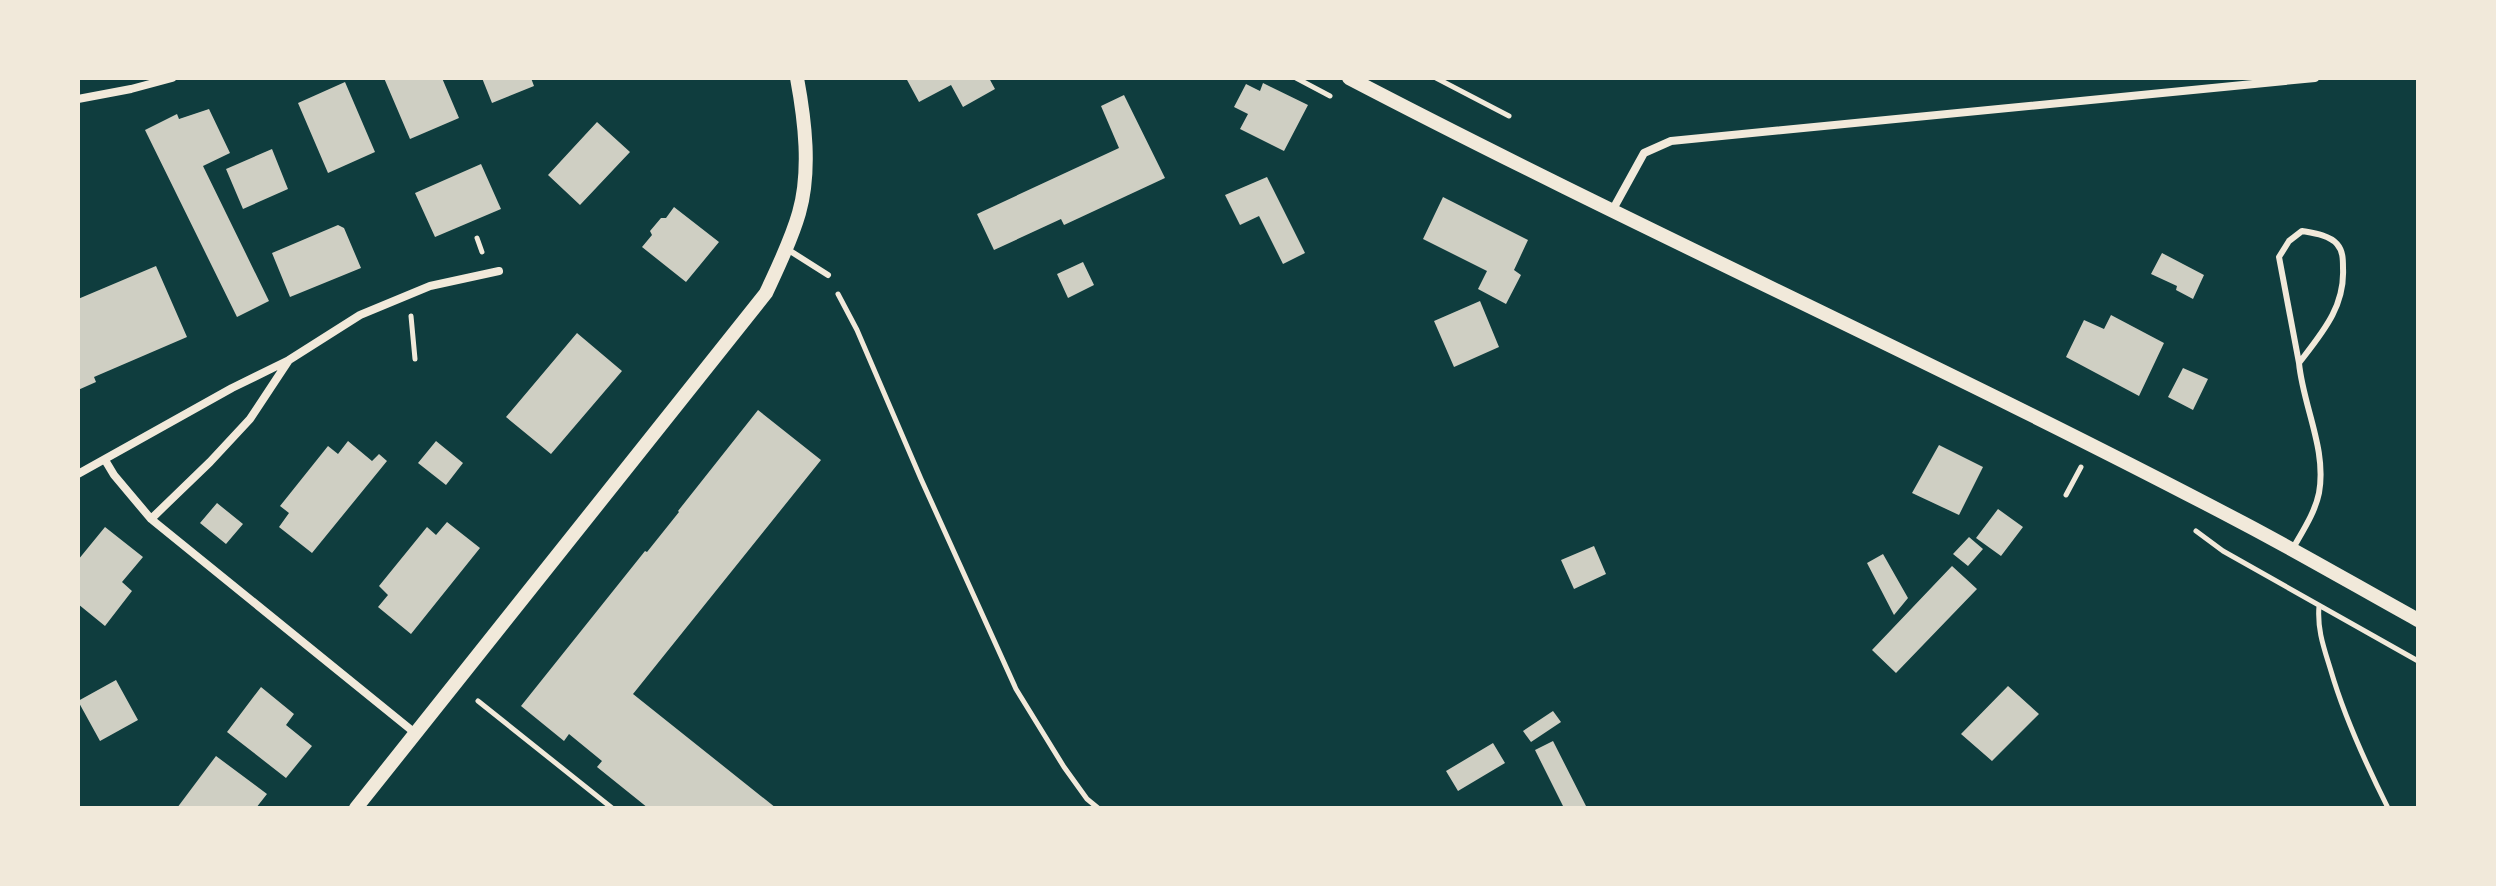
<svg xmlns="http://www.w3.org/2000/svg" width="2496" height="886" font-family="'Noto Sans',sans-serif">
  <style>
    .building { fill: #cfcfc3 }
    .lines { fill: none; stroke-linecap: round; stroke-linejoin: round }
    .path { stroke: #f1e9da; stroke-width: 5 }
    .service { stroke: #f1e9da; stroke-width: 6 }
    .minor { stroke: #f1e9da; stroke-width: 8 }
    .tertiary { stroke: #f1e9da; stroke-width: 14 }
  </style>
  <rect width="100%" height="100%" fill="#0f3d3e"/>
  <path class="building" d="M384 78H442L459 118 410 139Z
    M482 78H531L534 86 492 103Z
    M906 78H989L995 89 963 107 951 85 919 102Z
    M345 82 375 152 328 173 298 103Z
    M1263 83 1308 105 1284 151 1240 129 1248 114 1234 107 1246 84 1260 91Z
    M1124 95 1165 178 1064 225 1061 219 994 250 977 214 1119 148 1101 106Z
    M209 109 230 153 203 166 269 301 237 317 145 130 177 114 179 119Z
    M597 122 630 152 580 205 548 175Z
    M272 149 288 189 243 209 226 169Z
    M481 164 501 209 435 237 415 193Z
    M1267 177 1305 253 1283 264 1259 216 1240 225 1225 195Z
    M1443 197 1528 240 1514 270 1521 275 1506 304 1478 289 1487 271 1423 239Z
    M674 207 719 242 686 282 642 247 652 235 650 231 661 218H666Z
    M338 225 344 228 361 268 290 297 272 253Z
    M2162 253 2204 275 2193 299 2176 290 2177 286 2151 274Z
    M1083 262 1094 285 1068 298 1057 274Z
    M156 266 187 337 94 377 96 382 78 390V299Z
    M1480 301 1499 347 1454 367 1434 321Z
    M2111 315 2164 343 2139 396 2066 357 2084 320 2104 329Z
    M577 333 622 371 551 454 506 417Z
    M2183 368 2208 379 2193 410 2168 397Z
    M758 410 821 460 633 694 776 808H648L597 767 602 761 569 734 564 741 521 706 645 551 647 552 679 512 678 511Z
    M348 441 372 461 379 454 387 461 312 553 279 527 289 513 280 506 328 446 338 454Z
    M436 441 463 463 446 485 418 463Z
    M1939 445 1983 467 1959 515 1912 493Z
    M217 503 243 524 226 544 200 523Z
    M1998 509 2023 527 2001 556 1976 538Z
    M447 522 480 548 411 634 378 607 388 595 379 586 427 527 436 535Z
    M105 527 143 557 122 582 132 591 105 626 78 604V560Z
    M1969 537 1983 549 1968 566 1953 554Z
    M1594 546 1606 574 1574 589 1561 560Z
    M1883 554 1908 598 1894 615 1867 563Z
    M1952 566 1977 589 1896 673 1872 650Z
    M116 680 138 720 100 741 78 701Z
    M2008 686 2039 714 1992 761 1961 734Z
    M261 687 294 714 286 725 312 746 286 778 227 732Z
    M1553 711 1561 722 1531 742 1523 731Z
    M1553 741 1587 808H1564L1535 750Z
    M1493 743 1505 763 1458 791 1446 771Z
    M216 756 267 794 256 808H177Z"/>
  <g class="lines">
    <path class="path" d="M1296 78 1330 96
      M1436 78 1509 116
      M477 238 482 252
      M838 294 857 330 921 479 1016 689 1064 767 1087 799 1098 808
      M411 316 415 359
      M2066 495 2081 467
      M2196 531 2223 551 2418 661
      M2319 606C2317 630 2324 648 2331 671 2345 719 2366 764 2388 808
      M478 701 612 808"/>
    <path class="service" d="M787 249 828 275
      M2292 550C2302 532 2315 513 2319 493 2327 449 2303 406 2299 363 2322 333 2345 307 2343 268 2343 259 2343 251 2337 244 2329 235 2313 233 2302 231L2289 241 2279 257 2299 363"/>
    <path class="minor" d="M78 99 131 89 172 78
      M1612 211 1644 153 1671 141 2315 78
      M289 360 250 419 210 462 151 519 415 733
      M105 460 114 475 151 519
      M78 474 232 388 289 360 360 315 430 286 499 271"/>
    <path class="tertiary" d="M1349 78C1644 232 1949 368 2243 523 2302 554 2360 588 2418 620
      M356 808 766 293C778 267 791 241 799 213 811 171 805 121 797 78"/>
  </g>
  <rect width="2496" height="886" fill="none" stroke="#f1e9da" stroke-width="160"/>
</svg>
